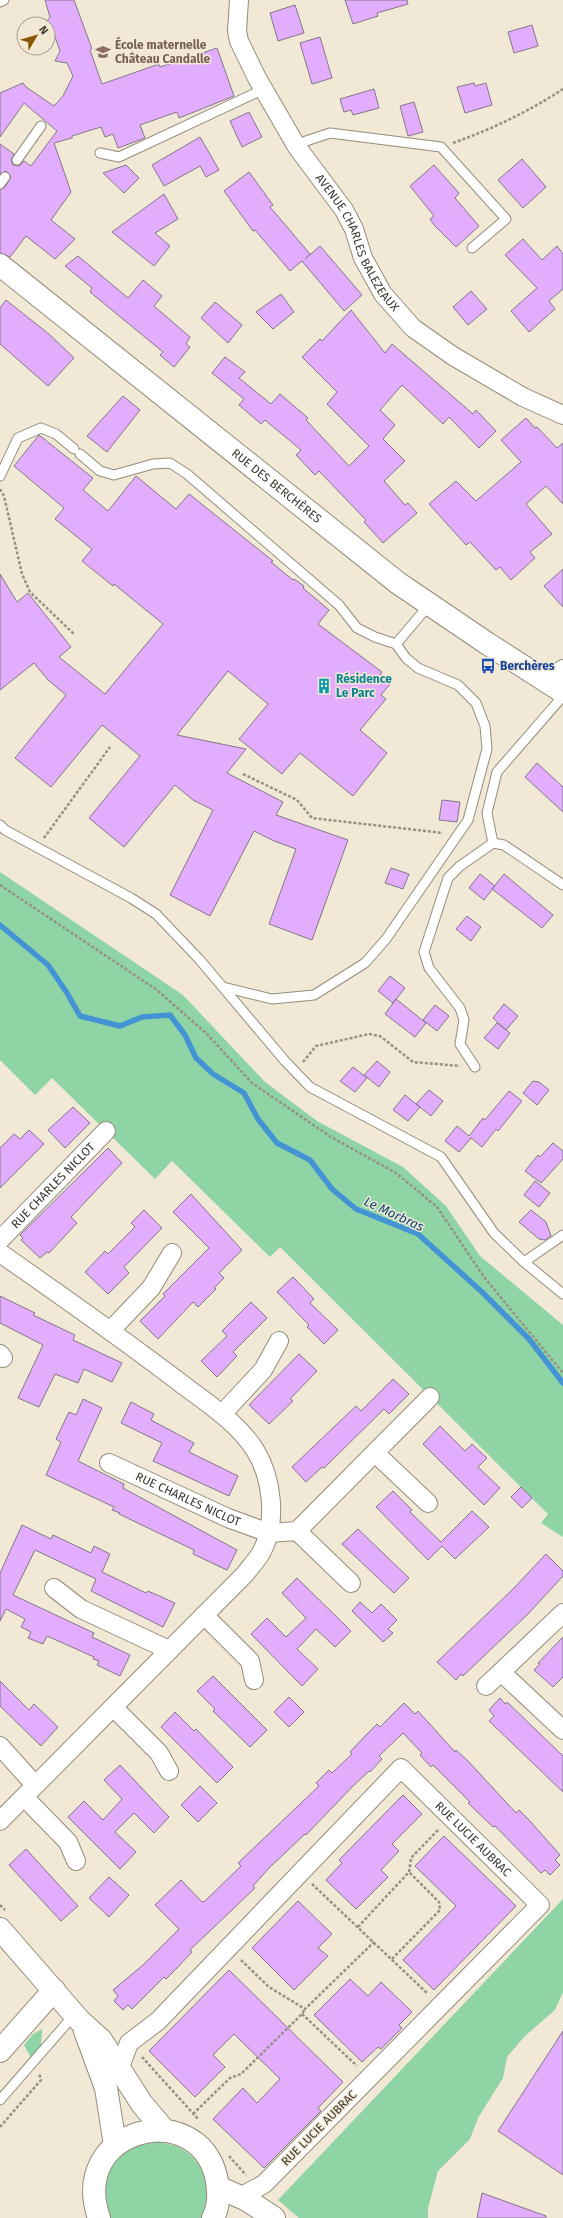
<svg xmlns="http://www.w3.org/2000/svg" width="563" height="2218" font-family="'Fira Sans',sans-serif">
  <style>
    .green { fill: #8fd4a5 }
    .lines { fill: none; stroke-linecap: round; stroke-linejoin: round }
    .stream { stroke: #4494d5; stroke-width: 5.5 }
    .building { fill: #e3adfe; stroke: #827787 }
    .lane-casing { stroke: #948d7b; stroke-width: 11 }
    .street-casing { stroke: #948d7b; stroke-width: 20 }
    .secondary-casing { stroke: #948d7b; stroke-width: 24 }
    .primary-casing { stroke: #948d7b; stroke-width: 24 }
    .path { stroke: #979184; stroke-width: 2.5; stroke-dasharray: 3 2; stroke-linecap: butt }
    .lane { stroke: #fff; stroke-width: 9 }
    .street { stroke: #fff; stroke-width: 18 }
    .secondary { stroke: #fff; stroke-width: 22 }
    .primary { stroke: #fff; stroke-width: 22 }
    .labels { text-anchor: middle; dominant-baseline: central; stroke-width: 3; stroke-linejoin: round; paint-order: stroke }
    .education-label { font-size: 12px; font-weight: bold; fill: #785e54; stroke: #f1e9d6; text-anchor: start }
    .street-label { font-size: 12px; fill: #3c3931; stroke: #f1e9d6 }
    .transit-label { font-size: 12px; font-weight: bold; fill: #164399; stroke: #f1e9d6; text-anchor: start }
    .culture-label { font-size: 12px; font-weight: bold; fill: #0d838f; stroke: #f1e9d6; text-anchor: start }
    .water-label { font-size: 13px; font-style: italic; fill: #094772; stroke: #f1e9d6 }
  </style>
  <rect width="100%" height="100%" fill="#f1e9d6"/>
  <path class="green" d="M0 872 183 995 265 1082 317 1121 403 1167 446 1206 480 1256 563 1325V1537L541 1523 548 1514 280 1247 270 1257 172 1161 155 1179 52 1078 35 1095 0 1060Z
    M563 1899V1992L555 2010 525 2036 507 2057 503 2078 478 2118 470 2139 438 2171 428 2208V2218H299L278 2200Z
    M42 2029 41 2046 31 2058 24 2045 33 2034Z
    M152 2141C164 2143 176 2144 185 2151 207 2166 214 2195 201 2218H111C97 2178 111 2151 152 2141Z"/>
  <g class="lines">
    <path class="stream" d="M0 925 48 965 67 993 80 1016 120 1026 142 1017 170 1015 185 1035 196 1058 213 1074 244 1093 258 1119 277 1143 310 1160 332 1189 356 1209 418 1234 482 1292 529 1339 563 1383"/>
  </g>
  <path class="building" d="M45 0H74L92 49 90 50 102 84 159 64 160 67 217 48 234 96 179 118 177 112 140 125 145 138 118 148 113 134 105 137 101 127 72 136V138L54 143 71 192 51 220 75 239 55 259 26 236 10 257 0 253V190L5 187 11 177 6 171 0 174V144L14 154 11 160 13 165 19 166 24 161 31 166 57 131 24 103 0 137V93L23 83 26 87 54 106 63 96 73 76 67 63 55 61 60 51 53 31 48 27V24H45L50 17Z
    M345 0H407L408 4 377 13 378 16 353 24Z
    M295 5 304 33 278 41 270 13Z
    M532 25 538 46 514 53 508 32Z
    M320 37 332 78 312 84 300 43Z
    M474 83 475 86 486 83 492 105 465 113 457 87Z
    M374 89 379 108 353 115 351 110 344 112 340 99Z
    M414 102 423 132 408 136 400 106Z
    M249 112 262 137 242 147 230 121Z
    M200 137 219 170 206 177 200 166 164 186 152 165Z
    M522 159 546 187 523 208 498 180Z
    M126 165 139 178 124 193 103 173Z
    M434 165 459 193 455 198 479 226 456 247 434 225 430 219 434 216 410 186Z
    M249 172 273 205 270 207 310 254 305 259 320 246 362 295 344 311 302 261 290 271 255 230 253 231 224 191Z
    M164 194 178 219 155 233 170 246 154 266 112 232Z
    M523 239 542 260 557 246 563 254V289L549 301 555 309 529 332 511 311 537 288 505 255Z
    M78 256 128 298 143 280 162 296 154 306 190 337 186 344 190 347 174 367 160 355 163 352 90 292 92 288 65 266Z
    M471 291 487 309 468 325 453 307Z
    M281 294 294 312 273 329 256 312Z
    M6 300 50 335 74 358 48 386 0 344V308Z
    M215 302 242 325 228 343 201 318Z
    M351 310 385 353 392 344 473 414 476 410 496 431 479 448 449 417 443 424 402 385 380 410 395 425 383 439 405 461 384 481 405 505 408 503 417 513 383 543 364 522 366 520 319 471 315 475 296 455 301 450 265 420 261 424 239 405 244 399 212 373 225 357 245 372 239 378 271 404 280 394 308 418 306 420 349 466 369 446 327 404 337 392 302 357 320 339 322 341Z
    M123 396 140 410 107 452 87 436Z
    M526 418 535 428 537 427 557 448 563 443V504L546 486 526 504 552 534 530 552 535 558 511 580 500 567 496 570 470 542 466 545 429 504 456 481 476 501 521 462 501 440Z
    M39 435 93 478 83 490 108 511 136 476 176 509 189 494 273 561 271 562 293 580 294 579 304 586 303 588 329 610 318 624 382 672 380 674 391 683 381 695 386 699 360 730 387 753 353 796 300 753 282 774 239 739 268 704 228 671 177 735 246 749 227 773 283 802 276 815 348 840 312 940 269 924 296 849 274 841 254 831 210 916 170 895 213 810 193 800 175 785 124 847 89 818 140 756 102 725 51 787 15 758 66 695 48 680 34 663 0 690V574L17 602 28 593 71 647 59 657 105 694 163 624 114 584 113 586 82 561 92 549 55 519 64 508 14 466Z
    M563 569V607L544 586Z
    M537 763 563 787V812L525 777Z
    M442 800 460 802 457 822 439 820Z
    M391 868 409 874 403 889 385 883Z
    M480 874 495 886 484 900 469 888Z
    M504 874 553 915 542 928 492 889Z
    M467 916 481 927 471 941 456 929Z
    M390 976 405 988 393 1003 378 991Z
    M396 999 426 1023 415 1037 385 1014Z
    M504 1004 518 1016 506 1030 493 1018Z
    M435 1005 449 1016 437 1031 423 1020Z
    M497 1023 510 1033 498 1049 484 1038Z
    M377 1061 390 1072 379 1087 364 1075Z
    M353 1067 367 1078 355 1092 340 1081Z
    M533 1081 539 1082 549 1090 537 1105 523 1093Z
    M429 1090 443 1101 431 1116 416 1104Z
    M509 1091 522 1101 498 1131 496 1129 482 1147 471 1138 459 1152 445 1141 457 1126 469 1136 483 1118 485 1120Z
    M405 1095 420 1107 408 1121 393 1110Z
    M73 1107 90 1123 65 1148 48 1130Z
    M29 1130 44 1144 0 1188V1148L14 1134 20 1139Z
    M553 1143 563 1151V1159L541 1183 525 1171 538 1155 540 1157Z
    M108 1148 122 1163 71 1217 77 1223 49 1253 47 1252 40 1258 21 1240 23 1238 20 1235Z
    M535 1181 550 1193 539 1207 524 1195Z
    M191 1194 242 1250 219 1273 224 1278 214 1288 216 1289 198 1307 193 1302 158 1339 140 1321 165 1296 163 1294 209 1248 173 1212Z
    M144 1210 162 1228 124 1267 129 1273 108 1294 85 1272 105 1251 108 1254 135 1227 131 1223Z
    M531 1210 546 1222 551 1236 545 1240 539 1239 519 1222Z
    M293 1277 314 1299 310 1303 338 1330 324 1344 307 1327 309 1325 277 1292Z
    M0 1296 35 1313 33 1315 75 1335 73 1340 122 1363 112 1382 84 1369 78 1383 55 1374 39 1407 18 1398 43 1345 0 1323Z
    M251 1302 267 1318 233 1352 237 1356 217 1377 201 1361 227 1336 222 1331Z
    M299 1354 317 1371 290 1399 293 1401 269 1424 249 1405Z
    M393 1379 409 1394 389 1414 384 1409 324 1468 322 1467 306 1482 292 1467 356 1406 361 1411Z
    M83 1399 102 1408 78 1461 124 1484 123 1488 237 1550 227 1570 193 1554 194 1550 119 1514 120 1513 112 1510 114 1507 46 1475 61 1442 56 1439 69 1412 76 1415Z
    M131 1402 154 1414 151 1420 194 1443 189 1452 238 1476 229 1496 153 1461 162 1443 121 1423Z
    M440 1426 465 1451 472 1444 487 1458 478 1467 500 1488 484 1505 423 1444Z
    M521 1487 532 1498 522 1508 511 1497Z
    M393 1491 412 1510 410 1512 441 1542 472 1511 489 1527 455 1559 442 1546 428 1560 376 1507Z
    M22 1525 51 1539 53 1535 91 1553 94 1546 110 1554 102 1572 146 1593 148 1591 175 1603 163 1627 91 1591 96 1579 35 1550 13 1595 94 1633 92 1637 130 1655 120 1676 97 1665 99 1661 93 1659 94 1657 47 1636 43 1644 28 1638 31 1632 21 1627 25 1619 6 1609 0 1621V1573Z
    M358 1529 409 1578 394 1593 342 1544Z
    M546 1554 563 1571V1576L528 1614 463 1676 461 1674 456 1680 437 1662 513 1589Z
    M297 1578 351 1631 335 1647 316 1629 297 1649 318 1669 302 1686 251 1634 267 1618 286 1637 306 1618 282 1593Z
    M360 1602 372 1613 381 1604 397 1620 388 1629 393 1633 383 1642 352 1611Z
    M563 1637V1677L553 1687 534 1670 540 1664 538 1663Z
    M213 1676 267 1730 250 1747 213 1711 215 1709 197 1691Z
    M0 1681 29 1710 34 1704 58 1727 41 1746 0 1706Z
    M289 1697 304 1712 289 1727 274 1712Z
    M500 1698 505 1704 507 1702 563 1756V1792L489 1721 494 1716 489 1710Z
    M404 1703 415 1714 418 1711 455 1752 456 1750 468 1761 516 1813 519 1810 530 1821 560 1855 555 1860 560 1865 550 1875 545 1870 541 1873 495 1826 493 1827 468 1803 470 1802 433 1765 431 1767 420 1755 422 1753 403 1733 379 1756 382 1759 370 1772 369 1771 353 1786 306 1835 305 1834 269 1868 253 1886 255 1888 190 1950 192 1952 177 1968 166 1979 164 1977 132 2009 128 2005 123 2010 114 2001 118 1996 113 1990 143 1965 179 1929 155 1905 181 1880 202 1902 205 1901 241 1866 238 1863 319 1786 316 1783 329 1770 332 1773 352 1754 350 1752 366 1735 377 1724 380 1727Z
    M175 1712 194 1731 196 1729 233 1767 217 1783 161 1727Z
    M120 1765 169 1817 154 1833 134 1813 115 1832 136 1852 120 1869 68 1817 84 1801 103 1820 122 1799 104 1780Z
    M200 1786 217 1803 198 1822 181 1805Z
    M403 1795 422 1814 392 1844 399 1851 381 1870 388 1877 356 1909 326 1880 342 1863 339 1860Z
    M444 1836 516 1906 434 1990 403 1960 456 1906 415 1866Z
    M26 1849 78 1906 61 1921 9 1865Z
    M109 1877 129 1895 109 1917 89 1898Z
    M298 1901 332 1934 318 1948 328 1956 294 1990 252 1948Z
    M229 1970 343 2082 318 2108 321 2111 264 2168 213 2119 243 2088 257 2103 280 2079 234 2034 213 2055 225 2067 195 2097 149 2051Z
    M350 1979 368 1996 381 1982 412 2012 399 2025 402 2028 381 2049 378 2047 362 2062 314 2015Z
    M563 2031V2175L498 2131Z
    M482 2193 546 2216V2218H477Z"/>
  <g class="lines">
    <g class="lane-casing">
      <path id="lane" d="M0 2 4 0
        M297 147 306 141 330 133 441 147 506 219 472 248
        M100 153 119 157 264 89
        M17 160 41 126
        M0 184 5 177
        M80 454 100 471 114 475 153 464 170 463 187 474 339 605 357 628 375 637 396 644 406 658 418 668 458 685 476 703 485 726 487 749 468 820 386 939 365 963 314 995 272 999 223 987
        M0 476 18 438 41 428 56 434 74 449
        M396 644 429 605
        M0 825 5 830 131 898 156 914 199 959 285 1061 310 1087 441 1157 494 1233 524 1262 563 1294
        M493 843 487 813 497 772 563 696
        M493 843 504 845 563 885
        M475 1067 460 1044 464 1020 460 1008 429 968 424 952 448 878 460 866 493 843
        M524 1262 563 1235
        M0 2100 74 2015"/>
    </g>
    <g class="street-casing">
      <g id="street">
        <path id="s1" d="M239 0 237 31 239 41 257 78 297 147 344 210 354 229 363 258 383 294 413 328 453 356 523 397 563 415"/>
        <path d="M547 683 563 669"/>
        <path id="s2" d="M0 1240 106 1131"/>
        <path d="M0 1253C59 1294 117 1335 174 1378 202 1400 236 1420 255 1450 272 1477 277 1520 263 1549 259 1558 251 1566 245 1574L0 1821"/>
        <path d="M110 1331 151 1288 172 1253"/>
        <path d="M0 1354 3 1358"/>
        <path d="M222 1414 263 1370 279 1341"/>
        <path d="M375 1453 428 1503"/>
        <path id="s3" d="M109 1463 228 1518 269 1533 297 1531 430 1397"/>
        <path d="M297 1531 351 1583"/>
        <path d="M54 1588 81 1609 169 1650"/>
        <path d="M563 1613 501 1672 563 1730"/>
        <path d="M204 1615 250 1661 254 1680"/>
        <path d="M486 1686 501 1672"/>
        <path d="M113 1707 159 1753 169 1771"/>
        <path d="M0 1746 35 1785"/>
        <path d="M24 1797 68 1842 76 1861"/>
        <path id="s4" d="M120 2067 129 2043 158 2021 401 1768 540 1905 264 2184 240 2197"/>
      </g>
    </g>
    <g class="secondary-casing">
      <g id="secondary">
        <path id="s5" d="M0 265 398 583 488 644 563 692"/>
        <path d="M0 1929 80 2021 101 2040 142 2104 165 2131"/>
        <path d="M85 2031 106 2088 115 2145"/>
        <path d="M0 2051 54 1990"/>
        <path d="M218 2187 247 2200 274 2218"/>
      </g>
    </g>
    <g class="primary-casing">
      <path id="primary" d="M99 2218C68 2128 196 2097 216 2176 219 2190 220 2205 213 2218"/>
    </g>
    <path class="path" d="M453 143C492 129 528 112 563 89
      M0 489 4 496 22 574 30 592 75 635
      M243 774 297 800 312 818 443 833
      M44 838 110 747
      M0 885 157 990 207 1034 252 1083 331 1137 396 1173 437 1207 484 1277 563 1373
      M303 1062 316 1046 369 1034 380 1036 413 1062 460 1066
      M312 1884 428 1994
      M0 1905 5 1910
      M358 1927 409 1872 411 1858 439 1829
      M392 1959 440 1910 439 1902 409 1872
      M241 1960 269 1987 305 2009 374 1942
      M302 2014 357 2066
      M142 2057 199 2120
      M193 2114 230 2078 241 2074 302 2014 305 2009
      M0 2127 41 2080 39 2073
      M229 2156 246 2175"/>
    <use href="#lane" class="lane"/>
    <use href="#street" class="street"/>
    <use href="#secondary" class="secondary"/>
    <use href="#primary" class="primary"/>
  </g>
  <defs>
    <g id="school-bare" transform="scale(1.2)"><path d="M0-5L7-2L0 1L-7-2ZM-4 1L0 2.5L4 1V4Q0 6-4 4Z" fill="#8d6e63" stroke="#f1e9d6" stroke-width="2.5" paint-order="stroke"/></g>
    <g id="bus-bare" transform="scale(1.2)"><path d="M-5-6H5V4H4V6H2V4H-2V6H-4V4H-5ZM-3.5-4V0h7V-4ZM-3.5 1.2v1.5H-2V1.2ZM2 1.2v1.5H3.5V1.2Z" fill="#1a4fb4" stroke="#f1e9d6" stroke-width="2.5" paint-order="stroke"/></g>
    <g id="building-bare" transform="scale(1.2)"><path d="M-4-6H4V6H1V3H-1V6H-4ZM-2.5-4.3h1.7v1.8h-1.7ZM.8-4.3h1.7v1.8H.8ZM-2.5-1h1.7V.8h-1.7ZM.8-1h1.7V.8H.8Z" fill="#0f9aa8" stroke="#f1e9d6" stroke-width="2.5" paint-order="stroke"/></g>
  </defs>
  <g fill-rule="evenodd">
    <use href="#school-bare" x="103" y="52"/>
    <use href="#bus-bare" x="488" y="666"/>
    <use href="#building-bare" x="324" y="686"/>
  </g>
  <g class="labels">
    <g class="education-label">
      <text x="115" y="45">École maternelle<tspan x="115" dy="14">Château Candalle</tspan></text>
    </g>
    <g class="street-label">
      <text stroke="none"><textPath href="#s1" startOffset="276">AVENUE CHARLES BALEZEAUX</textPath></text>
      <text stroke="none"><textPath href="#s5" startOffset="354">RUE DES BERCHÈRES</textPath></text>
      <text stroke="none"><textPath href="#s2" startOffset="76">RUE CHARLES NICLOT</textPath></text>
      <text stroke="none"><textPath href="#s3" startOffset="87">RUE CHARLES NICLOT</textPath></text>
      <text stroke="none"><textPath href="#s4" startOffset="514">RUE LUCIE AUBRAC</textPath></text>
      <text transform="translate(319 2128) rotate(-45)">RUE LUCIE AUBRAC</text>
    </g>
    <g class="transit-label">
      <text x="500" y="666">Berchères</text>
    </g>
    <g class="culture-label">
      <text x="336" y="679">Résidence<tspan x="336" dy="14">Le Parc</tspan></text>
    </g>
    <g class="water-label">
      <text transform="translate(394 1214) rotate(25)">Le Morbras</text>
    </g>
  </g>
  <g transform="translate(36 36) rotate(52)"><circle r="19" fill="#f1e9d6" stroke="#a9a394"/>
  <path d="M0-3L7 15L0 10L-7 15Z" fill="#885600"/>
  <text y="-6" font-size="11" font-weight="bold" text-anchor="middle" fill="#3c3931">N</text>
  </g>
</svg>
